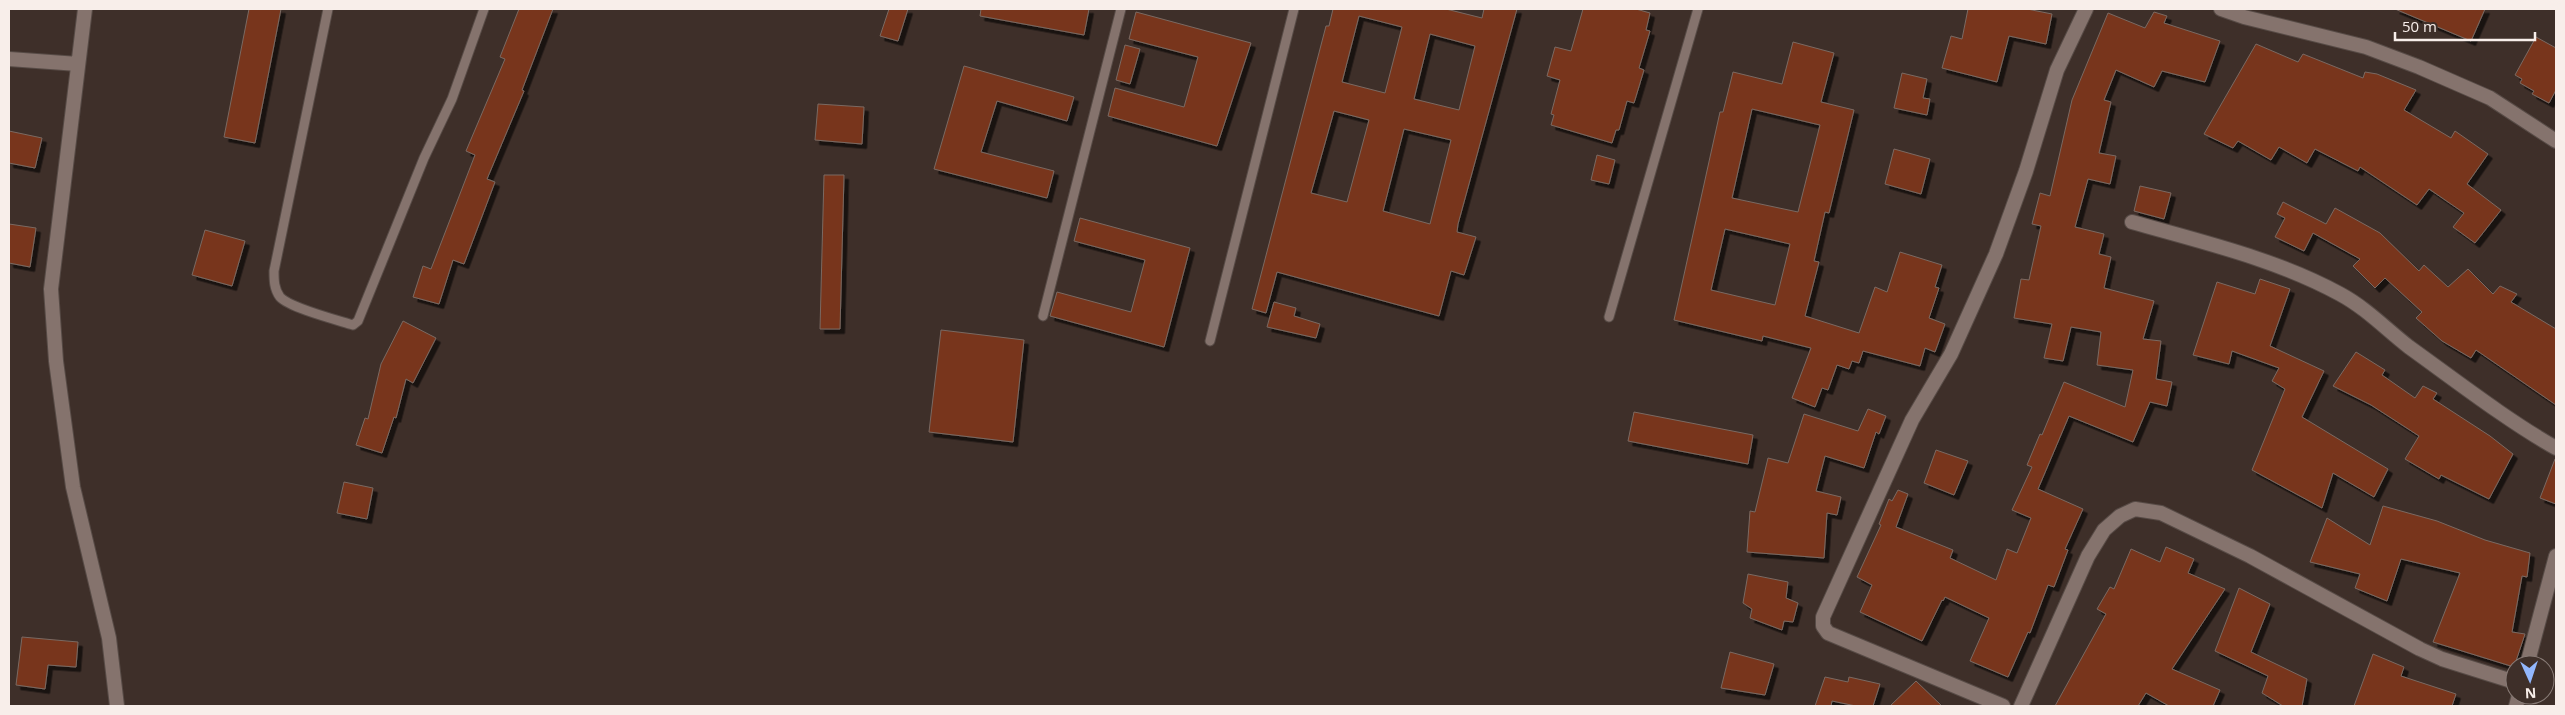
<svg xmlns="http://www.w3.org/2000/svg" width="2565" height="715" font-family="'Open Sans',sans-serif">
  <style>
    .building { fill: #78361b; stroke: #7a6962; fill-rule: evenodd; filter: url(#shadow) }
    .lines { fill: none; stroke-linecap: round; stroke-linejoin: round }
    .service-casing { stroke: #574b46; stroke-width: 11 }
    .minor-casing { stroke: #574b46; stroke-width: 16 }
    .service { stroke: #85736d; stroke-width: 9 }
    .minor { stroke: #85736d; stroke-width: 14 }
  </style>
  <defs>
    <filter id="shadow"><feDropShadow dx="4.5" dy="4.5" stdDeviation="0" flood-color="#0009"/></filter>
  </defs>
  <rect width="100%" height="100%" fill="#3e2f29"/>
  <path class="building" d="M249 9H281L255 143 224 137Z
    M519 9H553L522 90 524 91 487 179 495 182 464 264 453 260 439 304 413 297 423 266 431 269 475 155 466 151 505 59 500 57Z
    M889 9H908L898 41 880 36Z
    M981 9H1089L1084 35 980 16Z
    M1333 9H1446L1482 18 1484 9H1517L1458 224 1457 232 1476 237 1464 275 1451 271 1439 316 1277 272 1266 313 1252 309 1326 26H1329ZM1359 16 1402 27 1385 93 1342 82ZM1430 34 1475 46 1459 110 1414 99ZM1334 111 1369 120 1347 202 1311 193ZM1404 129 1451 140 1430 224 1383 211Z
    M1583 9H1636L1650 13 1646 30 1650 31 1639 68 1644 70 1634 103 1627 101 1619 130H1616L1612 143 1551 125 1554 115 1551 114 1560 80 1547 76 1555 47 1571 51Z
    M1968 9H2027L2052 14 2046 44 2009 36 1997 82 1942 68 1951 36 1962 39Z
    M2395 9H2485L2471 41Z
    M1136 12 1251 43 1217 146 1108 116 1115 88 1184 107 1198 57 1129 39Z
    M2154 12 2167 16 2164 23 2220 41 2205 82 2162 71 2154 87 2116 70 2104 100 2111 102 2099 153 2116 156 2110 184 2088 179 2075 227 2104 234 2099 254 2111 257 2104 288 2154 301 2143 339 2161 341 2156 379 2172 382 2167 406 2150 402 2133 442 2069 416 2038 489 2083 509 2065 549 2068 550 2054 587 2048 585 2030 633 2028 632 2008 677 1970 661 1989 618 1945 597 1943 601 1942 600 1922 641 1860 612 1872 585 1857 577 1881 525 1879 524 1889 499 1892 501 1898 490 1908 494 1896 527 1953 550 1950 558 1996 580 2007 549 2017 553 2031 518 2012 510 2032 467 2027 465 2040 434 2042 435 2064 382 2125 407 2133 370 2097 365 2101 332 2071 327 2063 361 2044 358 2052 324 2014 318 2021 279 2029 280 2041 226 2032 224 2040 193 2050 196 2072 100 2108 13 2145 28Z
    M2536 37 2556 48V90L2549 103 2532 94 2534 91 2520 83 2522 79 2515 75Z
    M1793 42 1834 53 1821 102 1854 110 1829 213 1825 212 1814 261 1819 262 1805 316 1859 333 1875 287 1887 292 1900 252 1942 265 1935 287 1939 288 1929 318 1945 324 1935 352 1925 348 1920 366 1863 351 1859 363 1852 361 1849 369 1837 365 1828 390 1822 388 1815 407 1792 398 1811 348 1763 336 1762 341 1674 320 1720 112H1723L1733 72 1782 84ZM1752 109 1820 125 1798 212 1732 198ZM1725 229 1790 244 1775 305 1711 290Z
    M2256 44 2298 62 2303 54 2363 78 2365 72 2377 74 2416 90 2404 110 2451 138 2455 131 2488 154 2467 184 2501 210 2475 243 2453 227 2464 213 2429 189 2417 205 2360 167 2358 171 2315 149 2307 163 2279 147 2271 160 2238 141 2233 148 2204 134Z
    M1125 45 1140 49 1130 84 1116 80Z
    M964 66 1074 97 1067 121 997 101 981 152 1054 171 1047 198 934 169Z
    M1902 73 1927 79 1923 98 1930 99 1927 115 1894 108Z
    M818 104 864 107 862 144 815 140Z
    M9 131 42 138 35 168 9 163Z
    M1894 149 1930 159 1921 194 1885 184Z
    M1597 155 1615 160 1609 184 1591 180Z
    M824 175H844L840 329H820Z
    M2140 186 2171 193 2164 219 2134 211Z
    M2283 202 2326 224 2335 208 2380 233 2419 271 2424 265 2448 287 2468 269 2493 294 2500 286 2517 294 2511 302 2556 329V405L2476 350 2471 358 2442 341 2416 318 2422 312 2385 278 2375 288 2353 266 2360 259 2313 233 2304 251 2275 237 2285 218 2277 214Z
    M1080 218 1190 248 1164 347 1050 316 1057 292 1131 312 1145 260 1074 241Z
    M9 224 36 228 30 267 9 263Z
    M205 230 245 241 232 286 192 275Z
    M2260 279 2290 289 2270 346 2324 371 2302 417 2388 469 2374 497 2333 473 2322 508 2252 470 2285 389 2272 381 2279 368 2232 351 2229 364 2193 355 2217 282 2255 294Z
    M1274 302 1296 308 1294 316 1320 324 1316 338 1267 327Z
    M403 321 436 338 413 383 406 379 396 418 394 417 382 453 356 445 365 418 368 419 381 364Z
    M941 330 1024 340 1013 442 929 432Z
    M2356 352 2385 370 2382 375 2415 398 2423 386 2437 393 2433 399 2490 436 2513 454 2489 499 2441 475 2439 479 2405 459 2419 436 2371 405 2333 386Z
    M1868 409 1886 416 1879 434 1876 432 1864 468 1825 456 1816 491 1841 497 1837 515 1827 513 1824 558 1747 552 1750 511 1755 512 1768 458 1788 463 1804 414 1858 431Z
    M1634 412 1753 435 1748 464 1628 441Z
    M1936 450 1968 461 1954 495 1924 483Z
    M2555 459H2556V504L2540 498Z
    M344 482 373 488 367 519 337 513Z
    M2383 506 2437 521 2485 540 2530 553 2527 577 2522 576 2512 632 2525 634 2514 667 2433 642 2460 573 2401 559 2387 601 2355 588 2360 574 2310 562 2327 518 2370 545Z
    M2166 547 2194 559 2188 573 2225 589 2172 669 2220 690 2213 706H2169L2146 693 2138 706H2055L2106 614 2097 609 2110 587 2114 589 2131 549 2160 562Z
    M1748 574 1788 582 1786 598 1798 603 1793 622 1784 621 1782 630 1750 618 1752 609 1743 603Z
    M2239 588 2270 604 2251 652 2307 679 2302 706H2283L2262 693 2268 676 2215 651Z
    M22 637 78 642 76 667 48 665 45 689 16 685Z
    M1730 652 1774 664 1765 695 1721 688Z
    M2373 654 2404 667 2401 676 2456 694 2452 706H2354Z
    M1825 677 1848 682 1849 677 1880 684 1873 706H1856L1832 701 1831 706H1815Z
    M1916 681 1942 706H1890Z"/>
  <g class="lines">
    <g class="service-casing">
      <path id="service" d="M328 9 274 271C274 280 274 289 280 297 290 308 337 320 353 325L358 321 424 158 452 99 484 9
        M1043 316 1121 9
        M1609 317 1698 9
        M1210 341 1294 9"/>
    </g>
    <g class="minor-casing">
      <path id="minor" d="M85 9 51 289 56 361 73 487 109 638 117 706
        M2221 9 2244 17 2366 47 2419 67 2490 98 2556 141
        M9 59 78 64
        M2132 222C2202 242 2276 259 2340 294 2366 308 2386 329 2409 347 2455 380 2508 421 2556 448
        M2527 665 2556 556
        M2003 706 1828 633 1823 626V617L1912 420 1951 354 1996 254 2026 171 2057 70 2086 9
        M2021 706 2088 556 2104 530 2120 516 2135 509 2161 513 2250 556 2420 649 2442 659 2515 682
        M2516 706 2519 695"/>
    </g>
    <use href="#service" class="service"/>
    <use href="#minor" class="minor"/>
  </g>
  <rect width="2565" height="715" fill="none" stroke="#f8eeea" stroke-width="20"/>
  <g transform="translate(2530 680) rotate(177)"><circle r="24" fill="#3e2f29" stroke="#887b76"/>
  <path d="M0-4L9 19L0 12L-9 19Z" fill="#92b7fd"/>
  <text y="-8" font-size="14" font-weight="bold" text-anchor="middle" fill="#f8eeea">N</text>
  </g>
  <path d="M2395 32v8h140v-8" fill="none" stroke="#f8eeea" stroke-width="2.5"/>
  <text x="2402" y="32" font-size="15" fill="#f8eeea" stroke="#3e2f29" stroke-width="4" paint-order="stroke">50 m</text>
</svg>
